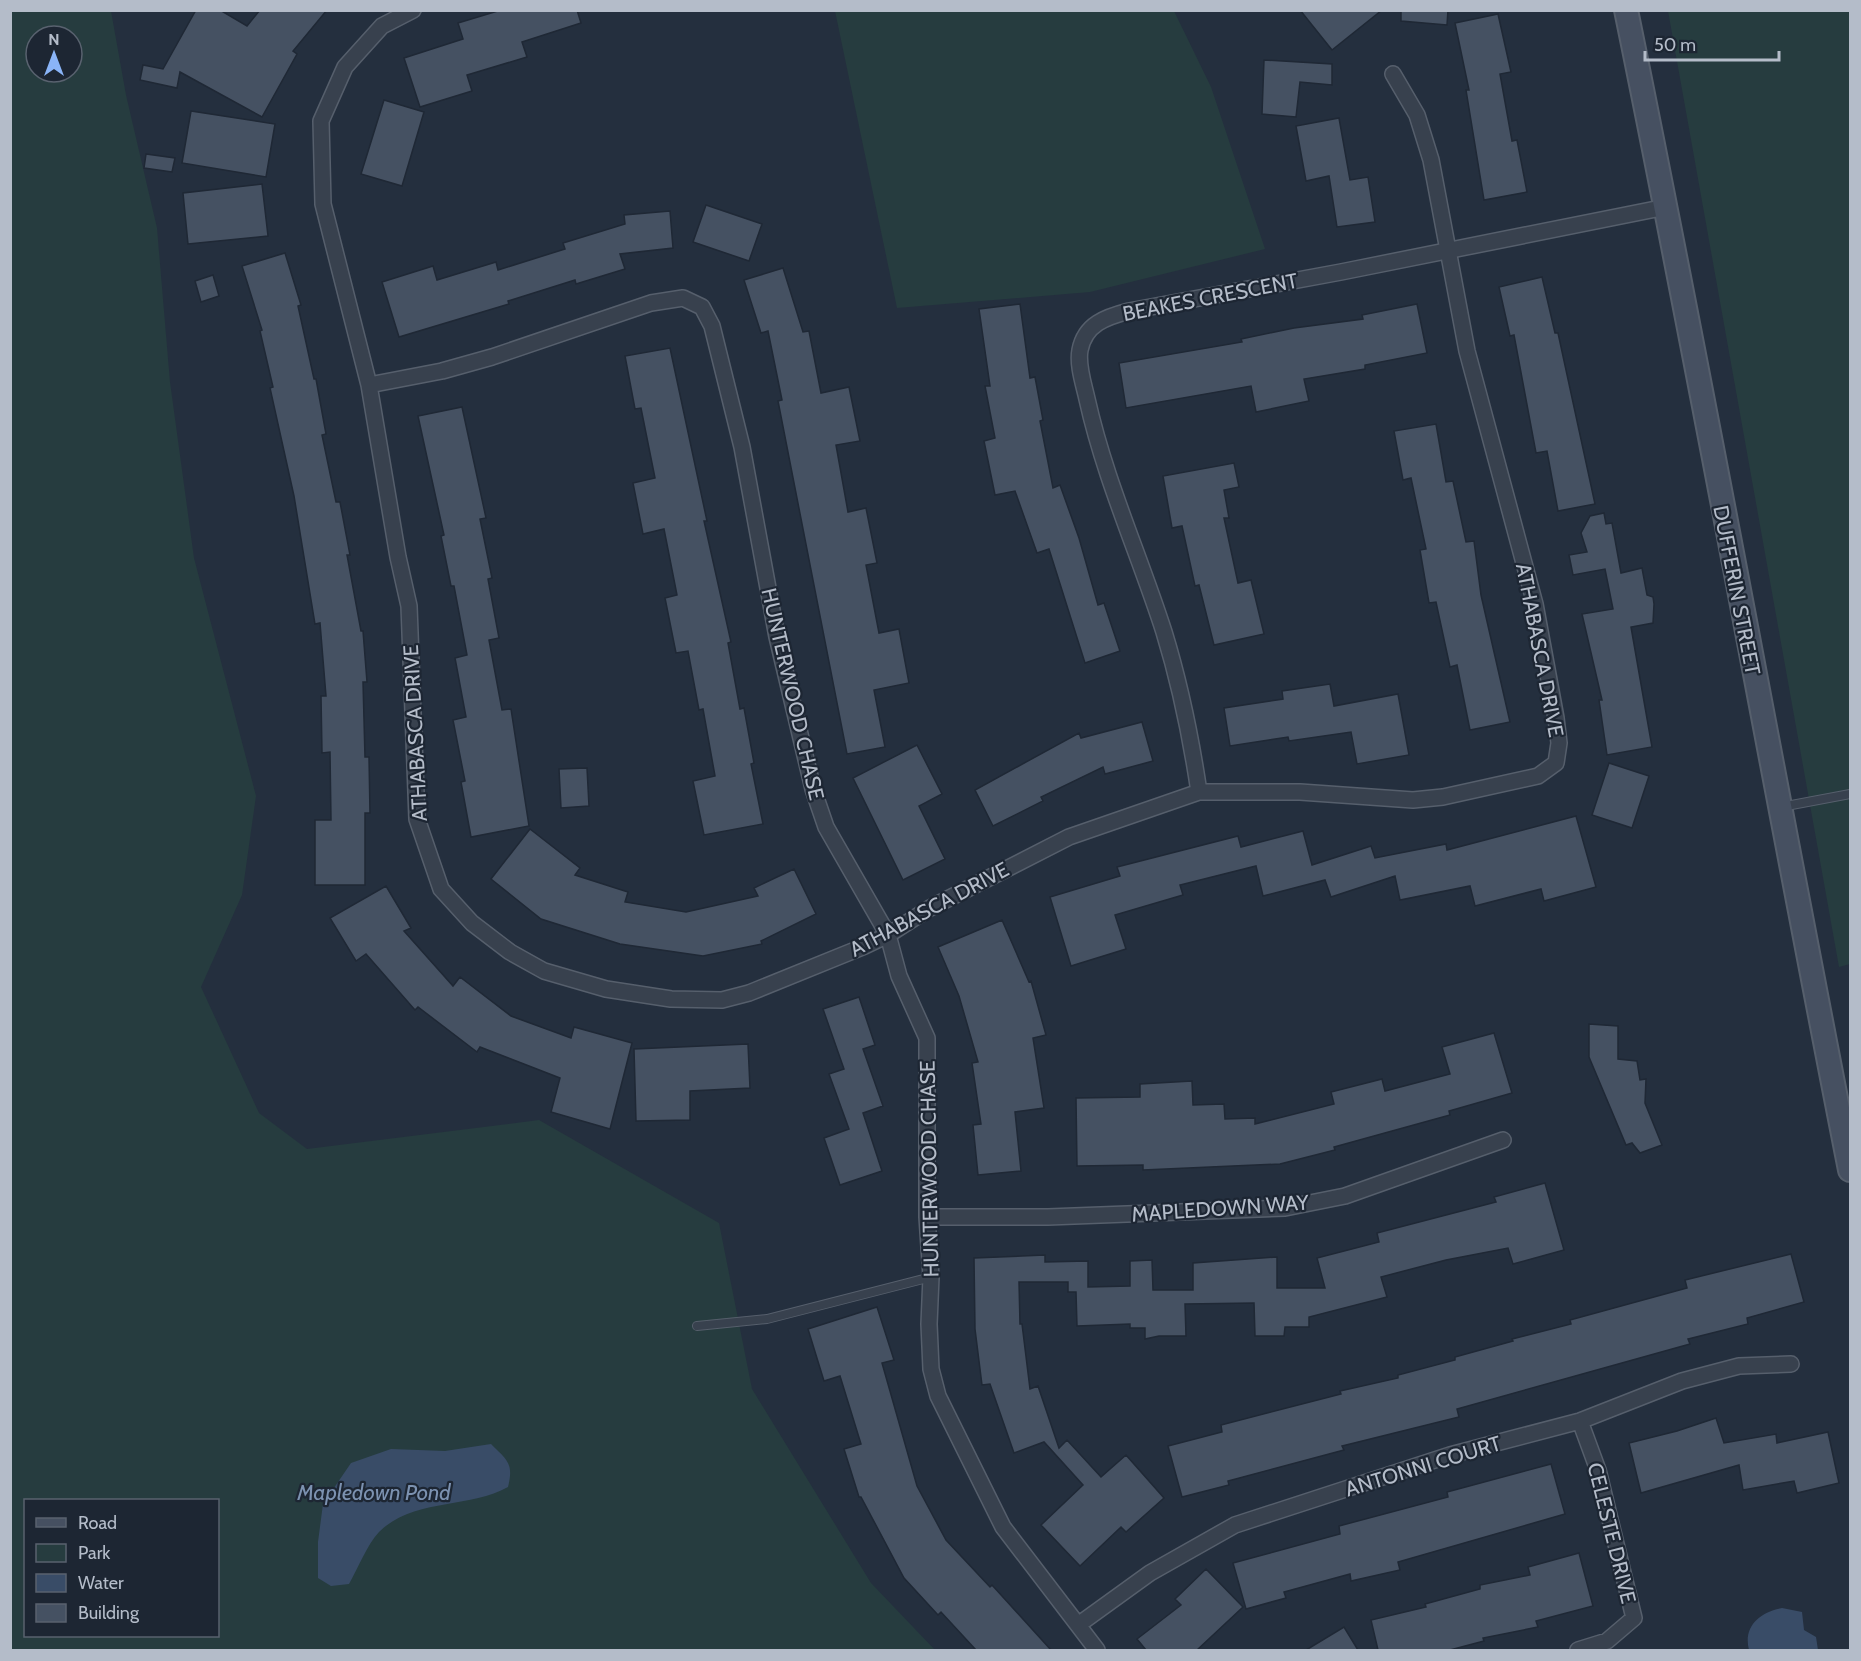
<svg xmlns="http://www.w3.org/2000/svg" width="1861" height="1661" font-family="Cabin,sans-serif">
  <style>
    .green { fill: #263c3f; fill-rule: evenodd }
    .water { fill: #394c67 }
    .building { fill: #455162; stroke: #1f2835; stroke-width: 1.5 }
    .lines { fill: none; stroke-linecap: round; stroke-linejoin: round }
    .service-casing { stroke: #565f6c; stroke-width: 10 }
    .minor-casing { stroke: #565f6c; stroke-width: 18 }
    .secondary-casing { stroke: #565f6c; stroke-width: 26 }
    .service { stroke: #38414e; stroke-width: 8 }
    .minor { stroke: #38414e; stroke-width: 15 }
    .secondary { stroke: #465061; stroke-width: 22 }
    .labels { text-anchor: middle; dominant-baseline: central; stroke-width: 4.5; stroke-linejoin: round; paint-order: stroke }
    .street-label { font-size: 21px; fill: #b4bcc9; stroke: #1d2633 }
    .water-label { font-size: 22px; font-style: italic; fill: #7c92b1; stroke: #1d2633 }
  </style>
  <rect width="100%" height="100%" fill="#242f3e"/>
  <path class="green" d="M11 11H111L126 95 157 228 170 382 194 558 256 796 242 895 201 987 259 1113 307 1149 539 1120 719 1223 752 1389 871 1583 935 1650H11ZM36 36H72V72H36ZM26 1500H218V1636H26Z
    M835 11H1174L1211 87 1265 249 1090 292 897 308Z
    M1668 11H1850V964L1839 967Z"/>
  <path class="water" d="M491 1444C507 1460 514 1463 508 1487 469 1509 413 1498 379 1532 367 1545 358 1568 349 1584L331 1586 318 1578V1542L323 1504 351 1463 391 1449 445 1451Z
    M1782 1608 1802 1612 1804 1630 1816 1637 1818 1650H1749C1743 1627 1759 1612 1782 1608Z"/>
  <path class="building" d="M196 10H220L247 26 260 10H327L293 51 297 54 262 117 180 72 177 88 140 80 143 65 163 69Z
    M501 10H577L581 23 522 42 527 57 467 75 472 91 420 107 404 58 463 39 458 23Z
    M1300 10H1382L1332 50Z
    M1401 10H1448L1447 25 1401 21Z
    M1498 14 1511 72 1500 74 1512 141 1517 140 1527 192 1484 200 1466 90H1469L1455 23Z
    M1264 60 1332 64V85L1300 82 1296 117 1262 114Z
    M384 100 424 112 402 186 361 174Z
    M191 111 275 124 266 177 182 163Z
    M1339 118 1350 180 1368 177 1375 222 1337 227 1329 176 1306 181 1296 126Z
    M146 154 175 158 172 172 144 168Z
    M262 184 268 236 188 244 183 193Z
    M706 205 762 224 749 261 693 242Z
    M670 211 673 248 620 254 625 269 576 284 575 280 508 301 509 304 399 337 382 282 433 266 437 280 496 262 498 270 565 249 563 243 625 224 624 215Z
    M285 253 301 305 298 306 314 379H316L326 434 322 435 336 502H340L350 555H347L361 631H363L367 682H363L365 757H369L370 813H365V885H315V820H331L330 752 322 753 321 696H326L320 623 315 624 294 496 270 388 273 387 260 331 262 330 242 266Z
    M783 268 803 332 809 331 821 393 849 387 860 441 836 445 848 512 866 508 877 563 866 565 879 633 899 629 909 683 874 690 885 747 847 754 778 401 782 400 768 331 761 333 744 280Z
    M213 275 219 296 201 302 195 281Z
    M1542 277 1555 333H1558L1595 504 1558 511 1547 451 1536 453 1514 335 1510 336 1499 287Z
    M1020 304 1030 378 1035 377 1043 420 1040 421 1053 488 1060 485 1079 538 1098 605 1104 603 1120 651 1085 663 1049 549 1037 553 1015 491 995 495 984 441 995 438 985 386H990L979 309Z
    M1417 304 1427 353 1365 365V369L1304 379 1309 401 1256 412 1251 386 1126 408 1119 363 1242 342 1241 339 1294 328 1363 319 1362 315Z
    M670 348 707 521H704L731 642 728 643 740 709 744 708 754 763 751 764 763 824 704 835 693 781 715 776 703 709 699 710 688 651 676 653 665 598 677 595 664 529 643 534 633 483 655 478 641 408 635 409 625 356Z
    M462 407 486 518 480 519 492 578 488 579 499 638 489 640 502 710 511 709 529 826 471 837 461 782 465 781 453 720 466 717 455 658 467 655 454 586H451L441 536 444 535 418 416Z
    M1436 424 1446 482 1453 481 1466 542 1474 541 1481 595 1510 722 1470 730 1457 665 1450 667 1436 602 1429 603 1420 550 1426 549 1411 478 1403 480 1394 431Z
    M1234 463 1239 487 1224 490 1229 518H1224L1238 583 1251 580 1264 634 1214 645 1199 585 1195 586 1182 526 1172 528 1163 476Z
    M1604 513 1606 524 1612 523 1621 573 1642 568 1647 595 1653 597 1654 604 1653 623 1631 627 1652 747 1607 755 1599 700H1602L1582 614 1613 609 1605 569 1573 575 1569 555 1587 552 1581 533 1590 516Z
    M1330 684 1334 706 1398 694 1409 755 1357 764 1351 732 1289 741 1288 737 1230 746 1224 708 1283 699 1282 691Z
    M1142 722 1153 761 1105 774 1103 767 1041 797 1043 801 993 826 975 790 1079 733 1081 738Z
    M917 745 942 794 919 806 945 859 903 880 853 778Z
    M1609 763 1649 776 1632 828 1592 815Z
    M587 768 589 806 561 808 559 769Z
    M1576 816 1596 887 1544 901 1541 889 1475 906 1470 886 1400 900 1395 876 1331 897 1325 880 1263 896 1256 866 1180 885 1183 895 1115 915 1126 949 1071 966 1050 897 1120 876 1117 867 1238 836 1241 847 1303 831 1312 865 1371 846 1375 858 1446 844 1447 850Z
    M530 829 580 868 575 875 628 892 625 902 686 912 758 896 754 888 794 869 816 914 761 941 762 944 703 956 620 944 541 919 491 879Z
    M386 886 411 928 404 931 453 986 460 977 511 1016 571 1038 574 1027 632 1043 610 1129 551 1112 560 1078 480 1047 477 1052 418 1007 415 1010 366 954 356 961 330 918Z
    M1002 920 1029 982 1031 981 1046 1035 1033 1038 1044 1108 1015 1112 1021 1171 978 1175 973 1125 981 1124 972 1063 978 1062 959 996 938 947Z
    M859 997 875 1045 863 1049 883 1106 863 1113 882 1171 840 1185 824 1138 849 1129 829 1074 844 1069 823 1009Z
    M1589 1024 1618 1026V1059L1637 1061 1640 1080 1646 1079 1645 1103 1662 1145 1640 1153 1632 1143 1626 1145 1589 1057Z
    M1494 1033 1512 1093 1449 1111 1450 1115 1334 1147 1335 1150 1280 1164 1143 1170V1165L1077 1166 1076 1098 1140 1097V1084L1192 1081 1193 1105 1224 1104 1225 1119 1255 1118V1124L1334 1104 1331 1092 1382 1079 1385 1091 1450 1074 1442 1047Z
    M748 1044 750 1088 690 1091V1120L636 1121 634 1049Z
    M1545 1183 1564 1250 1513 1264 1508 1248 1446 1260 1381 1277 1387 1297 1309 1317V1327H1285L1284 1336H1255L1254 1303 1185 1304 1186 1336H1159L1145 1339V1328H1130V1324L1077 1326 1076 1292H1068V1282H1019L1020 1324H1022L1030 1389 1038 1386 1059 1448 1067 1440 1101 1477 1126 1455 1164 1498 1126 1532 1121 1527 1080 1566 1041 1525 1083 1485 1044 1442 1014 1453 990 1384 982 1385 975 1329 974 1258 1045 1255V1262L1088 1261V1287L1130 1286V1261L1152 1260 1153 1290H1193V1263L1277 1257V1288H1325L1317 1258 1379 1242 1377 1233 1496 1202 1494 1197Z
    M1791 1254 1804 1302 1747 1318 1748 1324 1688 1339 1690 1344 1457 1409 1459 1417 1342 1446 1344 1450 1228 1481 1229 1485 1182 1497 1168 1446 1222 1432 1221 1425 1341 1394 1340 1391 1398 1378V1375L1455 1360V1357L1513 1341 1512 1339 1571 1324 1570 1320 1687 1288 1685 1280Z
    M877 1307 894 1360 882 1363 917 1486 946 1540 990 1587 992 1585 1051 1650H976L941 1612 938 1615 904 1578 861 1497H859L844 1449 861 1444 840 1376 824 1381 808 1329Z
    M1716 1418 1724 1443 1776 1434 1777 1443 1828 1432 1839 1483 1797 1493 1794 1481 1743 1490 1739 1465 1641 1493 1629 1443 1677 1431Z
    M1551 1464 1565 1514 1398 1562 1400 1570 1351 1581 1350 1574 1284 1592 1286 1598 1246 1609 1233 1563 1340 1534 1339 1526 1448 1497 1447 1492Z
    M1579 1553 1593 1606 1536 1621 1538 1627 1483 1638 1484 1641 1450 1650H1378L1371 1620 1426 1607 1425 1604 1480 1589V1585L1530 1575 1528 1567Z
    M1206 1569 1243 1607 1197 1650H1146L1137 1639 1181 1605 1175 1599Z
    M1344 1627 1358 1650H1306Z"/>
  <g class="lines">
    <g class="service-casing">
      <path id="service" d="M1781 807 1850 794
        M697 1326 767 1319 931 1277"/>
    </g>
    <g class="minor-casing">
      <path id="minor" d="M413 10 382 26 345 67 321 121 323 204 369 385 398 557 409 606 417 819 441 889 472 923 510 952 544 971 606 989 671 999 722 1000 749 993 865 946 888 935 930 908 1069 837 1199 792H1300L1413 800 1443 797 1538 776 1556 763 1559 743 1556 718 1535 604 1467 351 1431 160 1417 115 1393 74
        M369 385 442 371 492 357 651 303 683 298 702 307 712 326 742 447 777 637 813 789 826 827 888 935 899 976 927 1038V1217L931 1277 929 1324 931 1369 938 1396 1003 1527 1097 1650
        M1199 792C1191 738 1180 684 1164 632 1139 554 1105 480 1087 399 1084 385 1077 365 1080 350 1085 324 1106 317 1129 311L1341 272 1666 207
        M927 1217H1048L1285 1208 1345 1196 1503 1140
        M1078 1625 1150 1573 1235 1525 1450 1455 1580 1421 1682 1381 1739 1366 1791 1364
        M1578 1650 1607 1641 1634 1618 1598 1470 1580 1421"/>
    </g>
    <g class="secondary-casing">
      <path id="secondary" d="M1626 10C1705 396 1774 784 1850 1170"/>
    </g>
    <use href="#service" class="service"/>
    <use href="#minor" class="minor"/>
    <use href="#secondary" class="secondary"/>
  </g>
  <g class="labels">
    <g class="street-label">
      <text transform="translate(1210 297) rotate(-11)">BEAKES CRESCENT</text>
      <text transform="translate(1737 590) rotate(79)">DUFFERIN STREET</text>
      <text transform="translate(1540 650) rotate(79)">ATHABASCA DRIVE</text>
      <text transform="translate(793 694) rotate(77)">HUNTERWOOD CHASE</text>
      <text transform="translate(415 733) rotate(-93)">ATHABASCA DRIVE</text>
      <text transform="translate(929 909) rotate(-28)">ATHABASCA DRIVE</text>
      <text transform="translate(929 1169) rotate(-91)">HUNTERWOOD CHASE</text>
      <text transform="translate(1220 1208) rotate(-4)">MAPLEDOWN WAY</text>
      <text transform="translate(1423 1466) rotate(-17)">ANTONNI COURT</text>
      <text transform="translate(1612 1533) rotate(76)">CELESTE DRIVE</text>
    </g>
    <g class="water-label">
      <text x="374" y="1492">Mapledown Pond</text>
    </g>
  </g>
  <rect width="1861" height="1661" fill="none" stroke="#b4bcc9" stroke-width="24"/>
  <rect x="24" y="1499" width="195" height="138" fill="#1d2633" stroke="#59626f" stroke-width="1.5"/>
  <rect x="36" y="1518" width="30" height="9" fill="#465061" stroke="#59626f" stroke-width="1.5"/>
  <text x="78" y="1529" font-size="18" fill="#b4bcc9">Road</text>
  <rect x="36" y="1544" width="30" height="18" fill="#263c3f" stroke="#59626f" stroke-width="1.5"/>
  <text x="78" y="1559" font-size="18" fill="#b4bcc9">Park</text>
  <rect x="36" y="1574" width="30" height="18" fill="#394c67" stroke="#59626f" stroke-width="1.5"/>
  <text x="78" y="1589" font-size="18" fill="#b4bcc9">Water</text>
  <rect x="36" y="1604" width="30" height="18" fill="#455162" stroke="#59626f" stroke-width="1.5"/>
  <text x="78" y="1619" font-size="18" fill="#b4bcc9">Building</text>
  <g transform="translate(54 54)"><circle r="28" fill="#1d2633" stroke="#59626f" stroke-width="1.5"/>
  <path d="M0-4.5L10 22L0 15L-10 22Z" fill="#8ab4f8"/>
  <text y="-9" font-size="16" font-weight="bold" text-anchor="middle" fill="#b4bcc9">N</text>
  </g>
  <path d="M1645 51v9h134v-9" fill="none" stroke="#b4bcc9" stroke-width="3"/>
  <text x="1654" y="51" font-size="18" fill="#b4bcc9" stroke="#1d2633" stroke-width="4.5" paint-order="stroke">50 m</text>
</svg>
